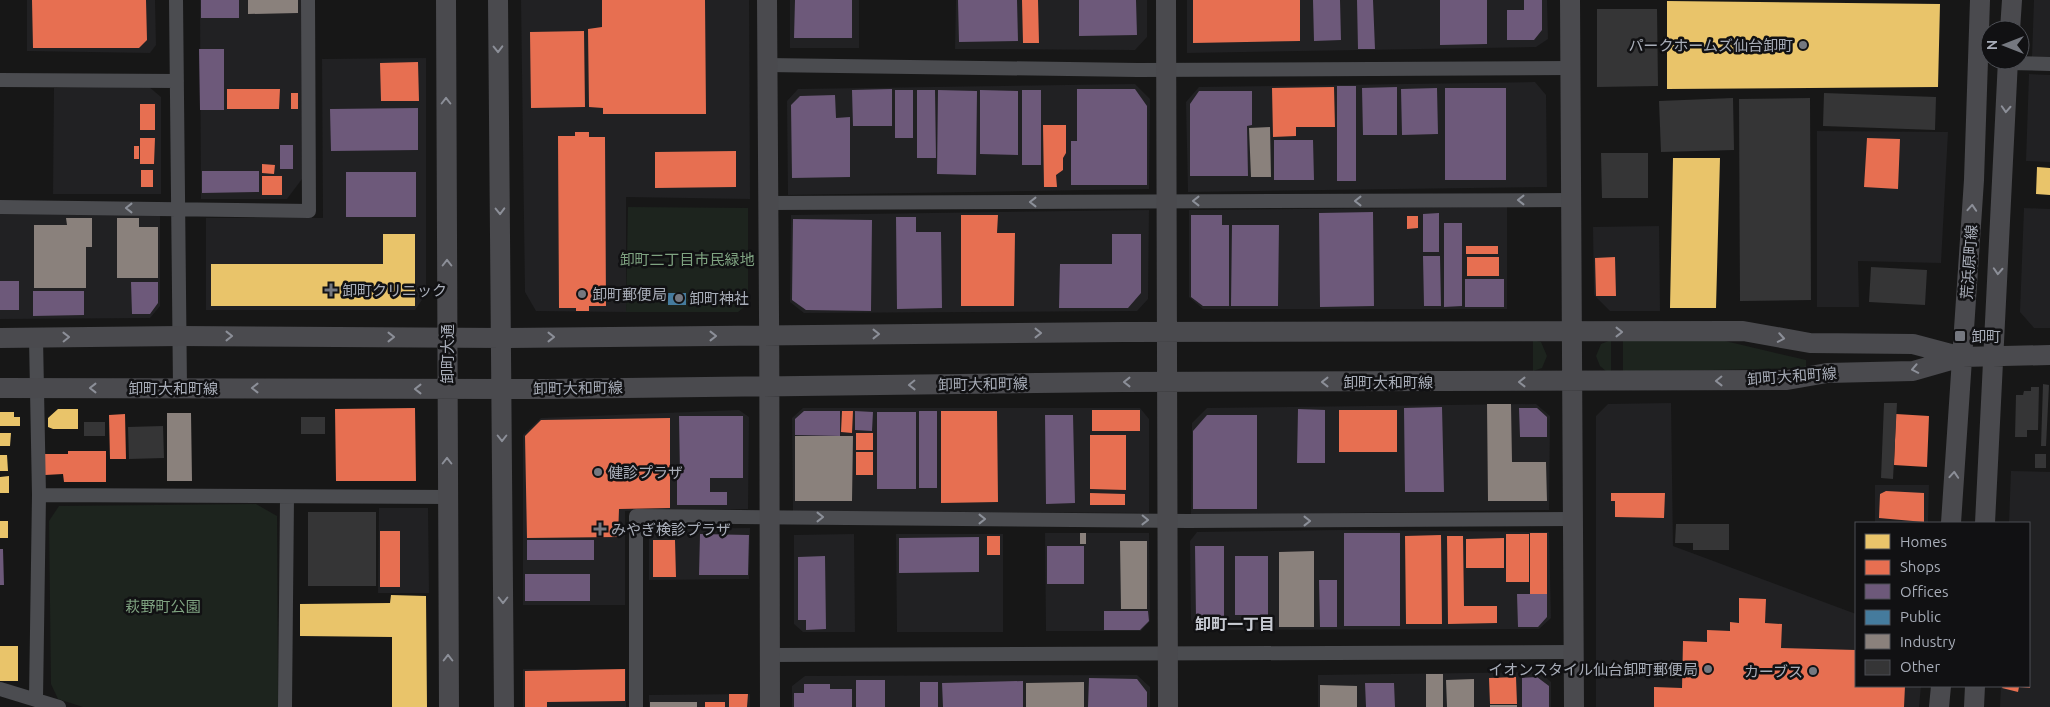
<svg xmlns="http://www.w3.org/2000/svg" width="2050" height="707" font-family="Ubuntu,'Noto Sans JP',sans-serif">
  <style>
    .built { fill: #212123 }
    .green { fill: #1d241e }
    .homes { fill: #e9c46a }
    .shops { fill: #e76f51 }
    .offices { fill: #6d597a }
    .public { fill: #457b9d }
    .industry { fill: #8a817c }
    .building { fill: #353536 }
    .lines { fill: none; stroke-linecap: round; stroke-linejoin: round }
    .street { stroke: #4b4c50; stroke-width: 14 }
    .secondary { stroke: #4a4a4e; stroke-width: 20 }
    .oneway { stroke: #8c8f98 }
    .oneway2 { stroke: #8c9099 }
    .poi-dot { fill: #757880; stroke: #111113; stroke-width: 2 }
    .labels { text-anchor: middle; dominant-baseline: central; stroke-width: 5; stroke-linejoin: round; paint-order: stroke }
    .poi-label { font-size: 15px; fill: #a8adb8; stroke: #111113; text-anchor: start }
    .park-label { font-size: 15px; fill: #7fa381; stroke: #111113 }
    .street-label { font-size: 15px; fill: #a8adb8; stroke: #111113 }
    .neighbourhood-label { font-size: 16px; font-weight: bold; fill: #c9ccd4; stroke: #111113 }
  </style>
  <rect width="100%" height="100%" fill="#171717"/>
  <path class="built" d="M27 0H155L156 45 150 53 27 51Z
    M200 0H301L302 179 287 199H201Z
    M521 0H749L750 199 626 197V312L536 311 525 292Z
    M790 0H859V48H790Z
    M956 0H1147V37L1135 50 955 49Z
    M1187 0H1547L1548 39 1536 47 1187 53Z
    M2034 0H2050V58L2032 57Z
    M426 58V294L415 310H206V218H323L322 59Z
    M2029 74 2050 75V162L2026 161Z
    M1535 82 1546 95 1547 187 1188 192 1186 102 1199 87Z
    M1135 84 1150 99 1149 189 788 195 787 101 798 89Z
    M148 86 161 97V194H53L54 88Z
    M1817 131 1948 132 1941 263 1858 261 1859 307H1817Z
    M1507 207V309H1203L1189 297V210Z
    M2024 208 2050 209V328H2034L2020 312Z
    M1149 210 1148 299 1137 311 804 313 790 302 791 215Z
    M0 214H160V306L150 318 0 319Z
    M1659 226 1660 311H1610L1594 295 1593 227Z
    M1671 403 1673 546 1856 614V686H1921L1919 707H1596V416L1608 404Z
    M1536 404 1550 416 1549 510 1191 515 1192 423 1207 408Z
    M803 408H1140L1149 419V513L793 511 792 418Z
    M739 410 749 417 748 509 625 511V605H523V435L541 418Z
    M2011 471 2050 472V707H2000L2001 686H2029V523H2009Z
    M1875 485H1929L1928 523H1875Z
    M379 508H428L429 593H378Z
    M750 528 749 579 649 580V539L657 529Z
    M1339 530 1549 532 1551 618 1539 629 1202 630 1191 620 1190 541 1197 532Z
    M1045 533H1149L1150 621 1141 631H1046Z
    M854 534 855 632H803L794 624V535Z
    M896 534H1003V632H897Z
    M523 669H626V707H523Z
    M1540 672 1551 682V707H1318V675Z
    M1137 675 1150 687V707H792V686L805 676Z
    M750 694V707H649V695Z"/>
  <path class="green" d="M628 207 748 208V304L738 312H626Z
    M1533 340 1541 342 1547 356 1542 368 1533 371Z
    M1611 340V372H1607L1600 366 1596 356 1601 344Z
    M1623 340H1721L1806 360V368L1623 372Z
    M256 504 277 516 278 707H83L58 699 51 684 49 521 59 506Z"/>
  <path class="homes" d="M1667 1 1940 4 1938 87 1667 89Z
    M1673 158H1720L1716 308H1670Z
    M2037 167 2050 168V195L2036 194Z
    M383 234H415V306H211V264H383Z
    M58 409H78V429H53L48 427V418Z
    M0 412H14V417H20V426H0Z
    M0 433H11L10 446H0Z
    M0 455H7L8 471H0Z
    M9 476V493H0V477Z
    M0 521H8V538H0Z
    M391 595 426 596 427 707H392V637L300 636V604L390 603Z
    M0 646H18V681H0Z"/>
  <path class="shops" d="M32 0H146L147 40 139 48H33Z
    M602 0H705L706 114H603V108L589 107 588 29 602 27Z
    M1022 0H1038L1039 43H1023Z
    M1193 0H1300V41L1193 43Z
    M584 31 585 107 531 108 530 32Z
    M418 62 419 101H381L380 63Z
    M1334 87 1335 127H1296V136L1273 137 1272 88Z
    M227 89H280L279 109H227Z
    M291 93H298V109H291Z
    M140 104H155V130H140Z
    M1043 125H1066V153L1063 158V170L1056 175 1057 187H1044Z
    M575 132H589V137H605L606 306H589V311H576V308H559L558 136H575Z
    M140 138H155L154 164H140Z
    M1867 138 1900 139 1898 189 1864 187Z
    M134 146H139V159H134Z
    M736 151V187L655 188V152Z
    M262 164 275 165 274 174 262 173Z
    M141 170H153V187H141Z
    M262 176H282V195H262Z
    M961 215H998L997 233H1015L1014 306H961Z
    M1407 216H1418V228L1407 229Z
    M1466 246H1498V254H1466Z
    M1467 257H1499V276H1467Z
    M1615 257 1616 296H1596L1595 258Z
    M415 408 416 481H336L335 409Z
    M1092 410H1140V431H1092Z
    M1339 410H1397V452H1339Z
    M842 411H853L852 433 841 432Z
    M941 411H997L998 502 941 503Z
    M125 414 126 459H110L109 415Z
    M1896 414 1929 416 1927 467 1894 465Z
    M670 418V508L619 509 618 537 527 538 525 436 541 420Z
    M856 433H873V450H856Z
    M1090 435H1126V490L1090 489Z
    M68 451H106V482H64L63 474 45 475V454H68Z
    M856 452H873V475H856Z
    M1886 491 1924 493V522L1879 518 1880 494Z
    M1090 493 1125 494V505H1090Z
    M1611 493H1665L1664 518 1615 517V501H1611Z
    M380 531H400V587H380Z
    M1530 533H1547V594H1530Z
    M1506 534H1529V582H1506Z
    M1441 535 1442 624H1406L1405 536Z
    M987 536H1000V555H987Z
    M1447 536H1463L1464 606H1497V623L1448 624Z
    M1504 538V568H1466V539Z
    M653 540H675L676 577H653Z
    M1739 598 1766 599 1765 623 1782 624 1781 648 1856 650V686H1905L1904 707H1654V687L1682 688 1683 641 1707 642V630L1730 631V622L1739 623Z
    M625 669V701L547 702V707H525V671Z
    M1516 677 1517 704H1490L1489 678Z
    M2003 686H2030V688L2019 687 2018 692 2002 688Z
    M729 694H748L747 707H729Z
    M705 702H725V707H705Z"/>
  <path class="offices" d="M201 0H239V18H201Z
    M795 0H852V38H794Z
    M958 0H1017L1018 41 959 42Z
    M1079 0H1136L1137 35 1079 36Z
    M1313 0H1340L1341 40 1314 41Z
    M1357 0H1373L1375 49H1358Z
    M1440 0H1487V44L1440 45Z
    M1524 0H1542V30L1534 40H1507V10H1524Z
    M199 49H224V110H200Z
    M1337 86H1356V181H1337Z
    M1397 87V135H1363L1362 88Z
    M1437 88 1438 134 1402 135 1401 89Z
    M1445 88H1506V180H1445Z
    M892 89V126H853L852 90Z
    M1077 89H1135L1147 106V185H1071V141H1077Z
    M895 90H913V138H895Z
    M917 90H935L936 158H917Z
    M938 90 977 91 976 175 937 174Z
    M980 90 1018 91V155L980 154Z
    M1022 90H1041V165H1022Z
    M1199 91H1252V125L1247 126 1248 176H1190V104Z
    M835 95 836 118 850 117V177L792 178 791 105 800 96Z
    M418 108V150L331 151 330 109Z
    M1274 140H1313L1314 180H1274Z
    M280 145H293V169H280Z
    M202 171H259V192L202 193Z
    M346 172H416V217H346Z
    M1373 212 1374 306 1320 307 1319 213Z
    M1439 213V252H1423V214Z
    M1191 215H1222V225H1229V306H1203L1191 297Z
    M896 217H916V232H941L942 308 897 309Z
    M793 219 872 220 871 311 806 310 792 300Z
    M1444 223H1462V306L1444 307Z
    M1232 225H1279L1278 306H1231Z
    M1112 234H1141V293L1128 308H1059L1060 264H1112Z
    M1423 256H1440L1441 306H1424Z
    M1465 279H1504V307H1465Z
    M0 281H19V310H0Z
    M131 282H158V303L150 314H132Z
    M33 291H84V315L33 316Z
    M1442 407 1444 492H1405L1404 408Z
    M1519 408H1537L1547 417V437H1520Z
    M1298 409 1325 410V463H1297Z
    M804 411H840V436L795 435V419Z
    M855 411 873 412 872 431 855 430Z
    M919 411H937V488H919Z
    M877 412H916V489H877Z
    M1045 415H1073L1075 503 1046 504Z
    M1207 415H1257V509H1193V431Z
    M679 416H743V478H710V492H727V505H677V479L680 475Z
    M1344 533H1400V626H1344Z
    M700 534 749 535 748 575H699Z
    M979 537V572L899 573V538Z
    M527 540H594V560H527Z
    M1047 546H1084V584H1047Z
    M1195 546H1224V626H1204L1196 619Z
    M0 549H3L4 585H0Z
    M825 556 826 629 806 630V620H798V557Z
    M1235 556H1268V615H1235Z
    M525 574H590V601H525Z
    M1319 580H1337V627H1320Z
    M1517 594H1547V617L1538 627H1518Z
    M1104 611H1148L1149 621 1140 630H1104Z
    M1537 677 1549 686V707H1522V678Z
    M1089 678 1137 679 1147 692V707H1088Z
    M856 680H885V707H856Z
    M1023 681V707H943L942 683Z
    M920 682H938V707H920Z
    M1365 683H1394L1395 707H1366Z
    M804 684H830V689H852V707H794V693H804Z"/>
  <path class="public" d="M668 293H686V305H668Z"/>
  <path class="industry" d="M248 0H298V13L248 14Z
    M1270 127 1271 177H1251L1249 128Z
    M66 218H92V247H86V288H34V225H67Z
    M117 218H139V227H158V278H117Z
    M1487 404H1511L1512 462H1546L1547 501H1488Z
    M167 413H191L192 481H167Z
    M795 436H853L852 501H795Z
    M1080 533H1086V544H1080Z
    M1120 541H1147V609H1121Z
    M1314 551V627H1279V552Z
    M1426 674H1443V707H1426Z
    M1474 679V707H1447L1446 680Z
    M1084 682V707H1026V683Z
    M1320 685 1357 686V707H1320Z
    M650 702H697V707H650Z
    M1490 705H1517V707H1490Z"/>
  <path class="building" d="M1597 9H1657L1658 86 1597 87Z
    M1824 93 1936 97 1935 130 1823 126Z
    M1733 98 1734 150 1661 152 1659 101Z
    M1810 98 1811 300 1740 301 1739 99Z
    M1601 153H1648V198H1602Z
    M1871 267 1927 270 1925 305 1869 302Z
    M2043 384 2049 385 2046 446H2041Z
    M2031 387H2039L2038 430H2027V437H2015L2016 395H2023L2024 391H2031Z
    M1884 403H1897L1893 479 1881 478Z
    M301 417H325V434H301Z
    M84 422H105V436H84Z
    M163 426 164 458 129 459 128 427Z
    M2035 454H2046V468H2035Z
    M308 512H376V586H308Z
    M1676 524H1729V550H1693V543H1675Z"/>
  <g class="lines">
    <path class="street" d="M176 0 180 388
      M2008 63 2050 64
      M767 65 1138 70 1570 68
      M0 80 177 81
      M768 203 1570 200
      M0 207 309 211 308 0
      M36 338 39 495 36 699
      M39 495 448 497
      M770 655 1573 652
      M0 689 59 707
      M285 707 287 497
      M636 707V516L1188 521 1572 519"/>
    <path class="secondary" d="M446 0 449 707
      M498 0 504 707
      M767 0C769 236 770 471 770 707
      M1166 0 1168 707
      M1570 0 1574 707
      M2010 30 2012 0
      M0 338 180 336 502 338 1123 332 1743 331 1810 343 1913 344 1962 357
      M0 388 546 389 1123 382 1787 380 1827 373 1913 371 1962 357 2050 355
      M1951 523 1974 180 1980 0
      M1985 523 2008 60
      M1939 707 1941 686
      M1974 707 1975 686"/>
  </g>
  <defs><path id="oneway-chevron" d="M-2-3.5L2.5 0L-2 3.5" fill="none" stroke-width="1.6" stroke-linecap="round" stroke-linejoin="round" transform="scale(1.25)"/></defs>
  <g class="oneway">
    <use href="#oneway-chevron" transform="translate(498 49) rotate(89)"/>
    <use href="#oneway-chevron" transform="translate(446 101) rotate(-90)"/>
    <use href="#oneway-chevron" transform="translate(2006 109) rotate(93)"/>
    <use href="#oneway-chevron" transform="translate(1972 208) rotate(-86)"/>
    <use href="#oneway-chevron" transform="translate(500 211) rotate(89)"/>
    <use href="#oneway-chevron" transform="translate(447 263) rotate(-90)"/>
    <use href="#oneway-chevron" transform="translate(1998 271) rotate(93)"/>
    <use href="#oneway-chevron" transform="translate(1619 332)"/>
    <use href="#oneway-chevron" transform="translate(1038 333)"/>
    <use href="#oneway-chevron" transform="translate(876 334)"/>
    <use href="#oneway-chevron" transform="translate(229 336)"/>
    <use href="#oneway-chevron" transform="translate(713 336)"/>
    <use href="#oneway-chevron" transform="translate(66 337) rotate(-1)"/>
    <use href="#oneway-chevron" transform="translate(391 337)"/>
    <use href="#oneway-chevron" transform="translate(551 337)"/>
    <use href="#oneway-chevron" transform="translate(1781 338) rotate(10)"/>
    <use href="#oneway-chevron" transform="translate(1915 369) rotate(169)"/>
    <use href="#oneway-chevron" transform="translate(1719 381) rotate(179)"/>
    <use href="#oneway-chevron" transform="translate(1127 382) rotate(180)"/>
    <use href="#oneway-chevron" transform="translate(1325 382) rotate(180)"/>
    <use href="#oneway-chevron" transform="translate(1522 382) rotate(180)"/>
    <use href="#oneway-chevron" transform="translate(912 385) rotate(179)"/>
    <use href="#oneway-chevron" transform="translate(93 388) rotate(180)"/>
    <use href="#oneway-chevron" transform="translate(255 388) rotate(-180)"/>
    <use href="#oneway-chevron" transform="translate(418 389) rotate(180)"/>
    <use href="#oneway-chevron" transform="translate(502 438) rotate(90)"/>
    <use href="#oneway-chevron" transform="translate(447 461) rotate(-90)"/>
    <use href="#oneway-chevron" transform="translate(1954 475) rotate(-86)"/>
    <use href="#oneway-chevron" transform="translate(503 600) rotate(90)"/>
    <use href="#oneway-chevron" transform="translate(448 658) rotate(-90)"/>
  </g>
  <g class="oneway2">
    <use href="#oneway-chevron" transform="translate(1521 200) rotate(180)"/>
    <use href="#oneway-chevron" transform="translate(1196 201) rotate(180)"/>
    <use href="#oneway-chevron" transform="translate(1358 201) rotate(180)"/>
    <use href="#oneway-chevron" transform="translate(1033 202) rotate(180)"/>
    <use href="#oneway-chevron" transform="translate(129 208) rotate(-180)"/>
    <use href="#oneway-chevron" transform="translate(820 517)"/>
    <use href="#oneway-chevron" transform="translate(982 519)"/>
    <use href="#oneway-chevron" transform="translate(1145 520) rotate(1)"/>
    <use href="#oneway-chevron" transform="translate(1307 521)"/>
  </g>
  <g class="poi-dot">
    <circle cx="1803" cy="45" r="5"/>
    <path d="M328.5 282.5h5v5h5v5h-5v5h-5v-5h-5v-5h5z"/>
    <circle cx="582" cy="294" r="5"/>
    <circle cx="679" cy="298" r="5"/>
    <rect x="1954" y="330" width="12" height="12" rx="2.5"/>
    <circle cx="598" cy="472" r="5"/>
    <path d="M597.5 521.5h5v5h5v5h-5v5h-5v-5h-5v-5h5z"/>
    <circle cx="1708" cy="669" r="5"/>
    <circle cx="1813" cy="671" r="5"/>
  </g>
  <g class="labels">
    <g class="poi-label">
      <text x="1793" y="45" text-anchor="end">パークホームズ仙台卸町</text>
      <text x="342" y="290">卸町クリニック</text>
      <text x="592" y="294">卸町郵便局</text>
      <text x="689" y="298">卸町神社</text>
      <text x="1971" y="336">卸町</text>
      <text x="608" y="472">健診プラザ</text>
      <text x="611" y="529">みやぎ検診プラザ</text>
      <text x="1698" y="669" text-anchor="end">イオンスタイル仙台卸町郵便局</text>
      <text x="1803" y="671" text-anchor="end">カーブス</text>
    </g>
    <g class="park-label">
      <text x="687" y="259">卸町二丁目市民緑地</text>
      <text x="163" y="606">萩野町公園</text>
    </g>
    <g class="street-label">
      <text transform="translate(1969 262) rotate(-86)">荒浜原町線</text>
      <text transform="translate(447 354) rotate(-90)">卸町大通</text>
      <text transform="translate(1792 376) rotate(-4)">卸町大和町線</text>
      <text x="1388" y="382">卸町大和町線</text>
      <text transform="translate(983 384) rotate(-1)">卸町大和町線</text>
      <text x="173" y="388">卸町大和町線</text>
      <text transform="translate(578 388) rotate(-1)">卸町大和町線</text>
    </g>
    <g class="neighbourhood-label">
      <text x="1235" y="624">卸町一丁目</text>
    </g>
  </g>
  <rect x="1855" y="522" width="175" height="165" fill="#111113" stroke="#4d4f55"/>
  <rect x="1865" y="534" width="25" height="15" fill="#e9c46a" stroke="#4d4f55"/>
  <text x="1900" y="547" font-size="15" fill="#a8adb8">Homes</text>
  <rect x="1865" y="560" width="25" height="15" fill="#e76f51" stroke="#4d4f55"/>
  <text x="1900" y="572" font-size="15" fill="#a8adb8">Shops</text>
  <rect x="1865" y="584" width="25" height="15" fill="#6d597a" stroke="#4d4f55"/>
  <text x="1900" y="597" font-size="15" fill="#a8adb8">Offices</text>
  <rect x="1865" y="610" width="25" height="15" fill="#457b9d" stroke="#4d4f55"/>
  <text x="1900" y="622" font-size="15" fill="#a8adb8">Public</text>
  <rect x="1865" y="634" width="25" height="15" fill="#8a817c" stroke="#4d4f55"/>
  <text x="1900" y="647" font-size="15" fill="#a8adb8">Industry</text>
  <rect x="1865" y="660" width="25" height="15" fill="#353536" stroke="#4d4f55"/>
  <text x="1900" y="672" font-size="15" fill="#a8adb8">Other</text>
  <g transform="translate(2005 45) rotate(270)"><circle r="24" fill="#111113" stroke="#4d4f55"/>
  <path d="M0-4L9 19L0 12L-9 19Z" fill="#757880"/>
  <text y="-8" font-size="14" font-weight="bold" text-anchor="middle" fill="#a8adb8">N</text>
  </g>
</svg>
